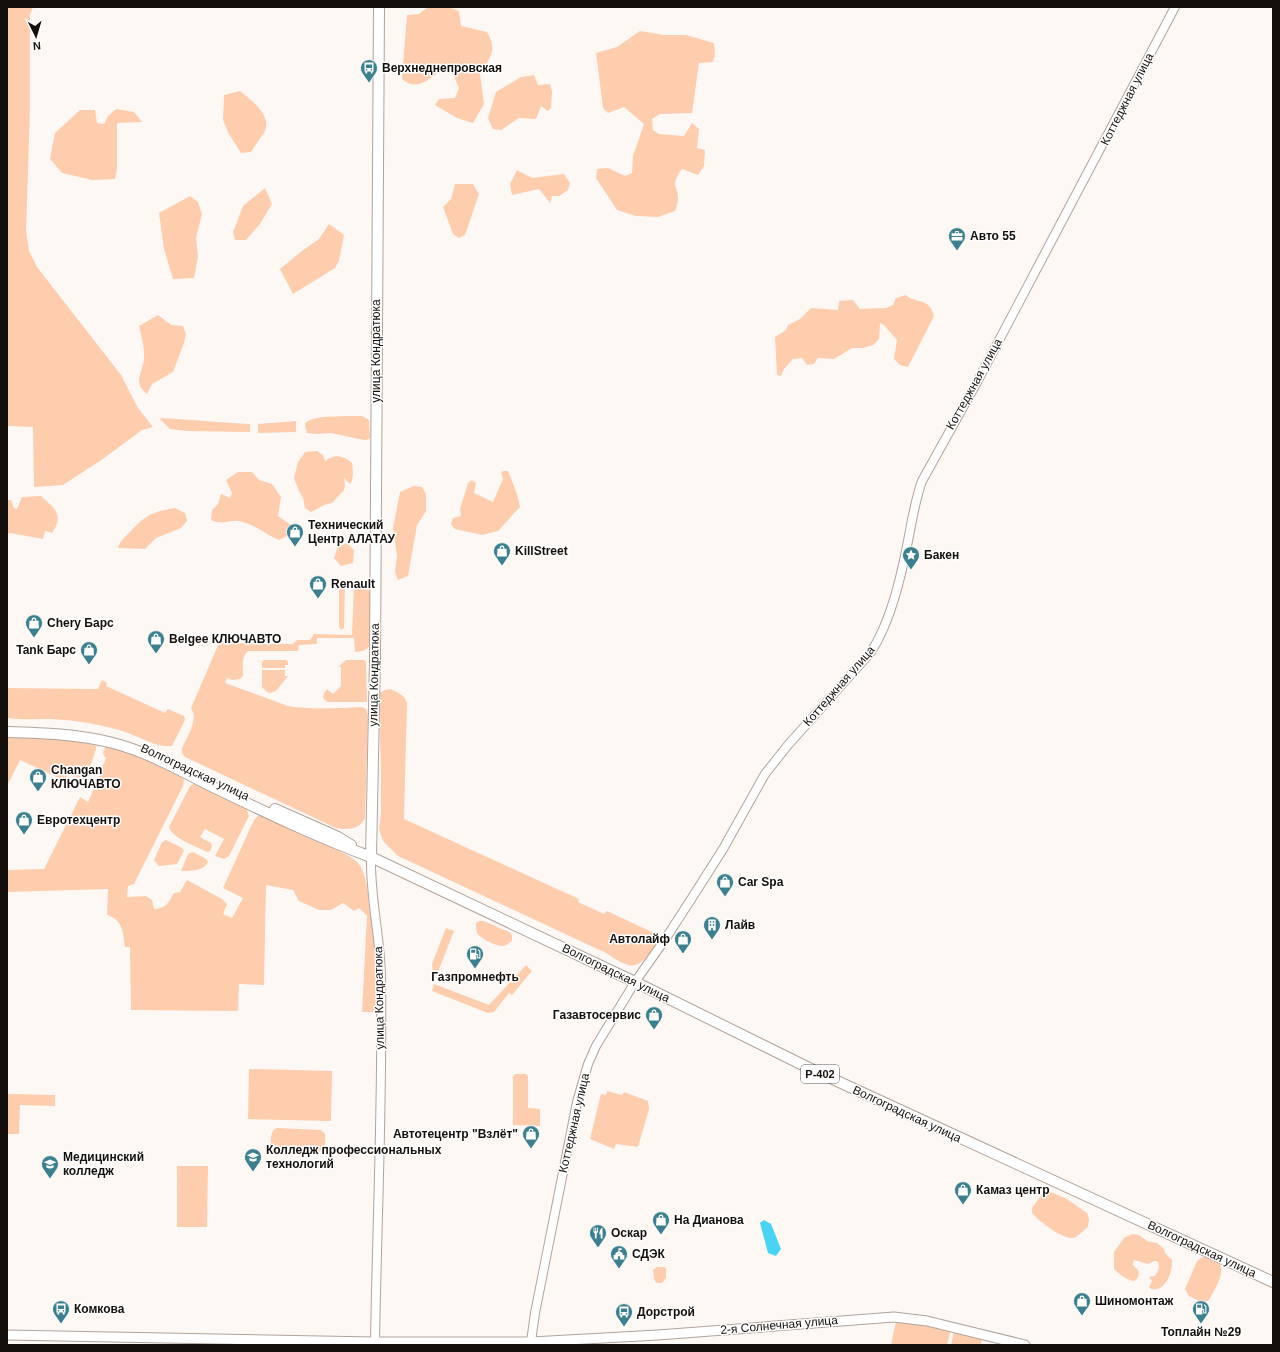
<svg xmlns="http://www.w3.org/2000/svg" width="1280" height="1352" font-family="Helvetica,sans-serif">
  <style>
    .green { fill: #fecdad }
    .water { fill: #47d5f3 }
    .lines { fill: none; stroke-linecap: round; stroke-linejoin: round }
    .tertiary-casing { stroke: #b1a399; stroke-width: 10 }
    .secondary-casing { stroke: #b1a399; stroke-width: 11 }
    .primary-casing { stroke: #b1a399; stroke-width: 12 }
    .tertiary { stroke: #fff; stroke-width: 8 }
    .secondary { stroke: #fff; stroke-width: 9 }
    .primary { stroke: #fff; stroke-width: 10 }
    .labels { text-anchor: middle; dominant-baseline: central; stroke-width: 3; stroke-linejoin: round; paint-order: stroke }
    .shield { fill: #fff; stroke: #5a5754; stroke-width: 1 }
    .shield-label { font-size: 11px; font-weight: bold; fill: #140f0b }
    .poi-label { font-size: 12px; font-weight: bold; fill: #140f0b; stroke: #fff; text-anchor: start }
    .street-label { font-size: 12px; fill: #140f0b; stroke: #fff }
  </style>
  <rect width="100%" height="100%" fill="#fef8f4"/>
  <path class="green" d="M7 7H33L30 15V108L26 231 29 251 37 267 121 375 138 408 153 427 142 430 100 461 63 485 34 487 33 427 7 426Z
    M428 7C439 7 449 6 459 11L461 26 487 32C498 51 490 57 480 74L484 104 473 123 457 118 435 105 439 99 455 98 459 88 453 74 442 70C429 79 417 92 402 79L407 15 419 14Z
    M640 31 664 35H686L714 43 715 54 713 62 699 63 692 113 660 114 652 119 653 130 659 134 684 136 692 123 699 129 697 148 705 150 704 166 698 175 682 169C669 187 679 185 678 201 677 205 676 208 675 211L658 217 636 216 617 210 596 178 597 169 608 168 625 176 632 173 633 156 644 124 624 107 608 113 603 108 596 53 617 47Z
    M534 75 538 85 550 84 552 92 551 108 548 111 541 106 536 119 519 118 501 130 493 129 488 118 496 92 521 77Z
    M240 91C250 99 272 115 265 131 261 138 255 145 251 152L241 153 229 134 223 120 224 95Z
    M116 109 134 112 142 122 117 123V169L115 179 92 180 62 173 50 159 55 133 80 110H95L97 123 104 124 108 116Z
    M517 170 532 178 564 174 570 183 568 190 559 196H552L550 203 539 189 512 195 510 184Z
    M455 184H473L479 194 465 235 459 238 453 234 443 207 451 199Z
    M265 188 272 204 260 224 246 240H235L233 232 243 206Z
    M190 196 198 202 202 214 196 238 198 257 194 278 173 279 164 249 159 213Z
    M329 224 344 235 339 261 335 268 293 294 280 269 302 251 319 239Z
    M906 295C912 302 924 299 930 307 932 309 933 313 934 316L908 367 900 365 894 359 897 340 884 325 880 323 879 339 873 345 863 348H852L834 359 818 358 814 364 807 365 802 358 793 359 784 369 781 376 777 375 775 337 786 330 788 325 800 319 811 308 838 310 839 301 853 300 860 309 886 308 893 305 896 298Z
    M158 315 171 325 183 326 186 334 184 343 173 372 152 384 147 394C130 381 146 370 144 354 144 345 141 335 139 326Z
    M347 416H362L369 420 370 438 367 440H364L331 433 317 434 307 433 305 426 306 422C318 415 334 417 347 416Z
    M159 418C189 419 219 423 250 424V432L187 431 170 429Z
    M296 421V432L258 433V424Z
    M317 451 323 455 325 461C335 454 343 455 352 463 353 469 354 479 350 484L344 478 345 486 344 490 332 503 324 505 311 512 305 508 303 498 299 491 294 478 298 462 305 452Z
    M504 471H508L517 494 520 507 498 531 482 535 455 529 451 524 453 518 461 516 460 509 468 483 472 480 476 483 474 493 493 502 503 479 501 472Z
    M238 472H252L259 480 272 484 281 497 278 516 291 525 289 535 279 540C265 534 254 524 239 521 228 519 225 526 211 520L212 510 218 504 221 494 230 498 232 493 226 480Z
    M414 486 422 487 426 494V511L417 525 408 576 398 580 395 572 397 556 393 528 400 492Z
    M41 496C54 508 65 515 52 533L45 531 43 539 10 533 7 534V500H11L14 508 17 509 22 497Z
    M175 508 185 513 187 521 181 528 156 538 145 549 118 548C120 541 124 538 129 533 146 515 151 512 175 508Z
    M347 543 354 550 353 563 341 566 334 558 338 547Z
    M358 581C364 581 367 582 370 587V645C367 651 362 651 355 652L354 638H317V644L299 645 298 651H248C241 657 243 668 243 676L240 679 232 680 227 678 225 683 288 706C312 710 337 708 362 707L366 709 368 715 365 818C359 830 348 830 336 828L185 757 182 753V748C187 737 199 720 191 708L219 643 293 644 297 640H310L314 634 352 635 354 586Z
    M342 582 345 585 344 628 341 630 339 627V584Z
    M264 660H286L288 662V665H285V668H262V662Z
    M346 660H364L366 662 367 702H327L323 698 324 693 327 689 333 694 341 686V667H338Z
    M262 670H285V676H288L276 691 270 693 267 692 262 687Z
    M102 680 107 683 106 686 165 713 168 709 184 716 185 720 172 746C156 748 143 738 128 733 102 724 75 720 47 719 34 719 20 720 7 718V688L98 689Z
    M390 689C398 692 404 695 407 703L404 819 579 899 578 902 604 914 607 911 654 933 657 935 659 941C651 950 642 969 628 965 621 963 614 958 608 954L398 856 383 841 379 829 381 812V773L379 693 385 690Z
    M7 736 74 740 96 746V749C93 757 90 774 80 777 76 778 71 775 68 774L65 778 61 779 20 760 7 786Z
    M110 745 181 775 184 780 183 786 134 884 128 886 127 897 146 896 152 900 154 909C167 908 168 903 174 893L180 892 187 880 222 899 227 904 223 914 232 918 243 898 223 888 254 820 258 816 264 814 349 856C355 860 361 864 363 872 367 882 368 894 369 905 375 940 377 976 376 1012H362L367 916 359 908 354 911 343 903 331 910H319L299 901 293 890 266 885 264 985 239 984 238 1011 131 1010 130 947H125C123 932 123 920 107 915L108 889 7 892V870L44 869 80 797 88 802 95 786 94 785 96 783 106 758 104 756 103 752 106 746Z
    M196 783 246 807 249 816 229 856 224 859 215 856 224 839 205 829 200 837 211 843 212 847 210 851 207 852C196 846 173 839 169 827L190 786Z
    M166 840 182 848 184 851 177 864 159 866 154 860 162 842Z
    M193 852 206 859 208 862C204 871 190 871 181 871L188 854Z
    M479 921H484L511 933 512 936V941C509 943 507 945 503 946 496 946 481 939 477 933 476 930 476 926 476 923Z
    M446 928 454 931 436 977 433 976 432 964Z
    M526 965 532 971 512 995 509 993 494 1012 488 1013 432 991 434 984 489 1005Z
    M249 1069 332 1071 331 1121 248 1119Z
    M515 1074H526L528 1076V1108L540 1109V1126L513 1125V1077Z
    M607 1091 622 1095 624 1092 648 1101 649 1109 638 1147 616 1144 614 1149 590 1139 601 1094 606 1095Z
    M7 1094 55 1095V1106L20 1105 19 1134H7Z
    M274 1129 277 1128 321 1130 325 1134C325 1140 327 1149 319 1151L275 1150C269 1146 270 1135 274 1129Z
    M177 1166H208L207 1227H177Z
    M1051 1192 1067 1199 1087 1213 1089 1219 1088 1227C1086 1228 1078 1236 1076 1237 1066 1243 1039 1221 1032 1213V1208L1043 1193Z
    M1132 1234 1139 1235 1147 1241 1157 1243 1164 1249 1165 1253 1172 1260C1173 1272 1165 1293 1151 1289L1149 1287 1152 1281 1149 1277 1155 1276C1158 1271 1161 1266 1157 1261H1154L1148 1264 1134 1260 1133 1265C1134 1267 1137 1268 1138 1270 1140 1273 1138 1280 1134 1281 1128 1281 1118 1273 1114 1269V1252L1124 1238Z
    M1207 1256C1210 1258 1213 1258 1216 1260 1229 1268 1215 1289 1210 1298L1208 1301 1203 1303 1189 1296 1185 1289 1197 1261 1201 1258Z
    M657 1267H664L666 1268V1278L662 1283H656L654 1279 653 1270Z
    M896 1321 924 1323 951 1329 947 1345H891Z
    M954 1332 982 1339 981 1345H951Z"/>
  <path class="water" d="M764 1220 771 1224 781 1249 776 1256 768 1253 760 1223Z"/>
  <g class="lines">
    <g class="tertiary-casing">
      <path id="tertiary" d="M371 857C370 897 380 936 381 975 383 1097 377 1219 375 1342
        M531 1342 535 1313 577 1102 588 1064 596 1046 635 982 666 938 697 890 723 849 765 774 788 745 871 652C891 621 901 577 908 541 912 521 915 500 922 481L977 382 1175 7"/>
    </g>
    <g class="secondary-casing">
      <path id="secondary" d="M7 1335 375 1342H531L658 1335 894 1317 927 1321 1025 1345"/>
    </g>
    <g class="primary-casing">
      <path id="primary" d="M7 732C43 733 78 734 113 743 148 752 181 771 213 787 265 812 317 837 371 857L635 982 811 1069 1273 1282
        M275 809 338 837 351 845
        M371 857 375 658 379 7"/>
    </g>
    <use href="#tertiary" class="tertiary"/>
    <use href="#secondary" class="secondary"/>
    <use href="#primary" class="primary"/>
  </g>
  <defs>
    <g id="bus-pin" transform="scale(0.9)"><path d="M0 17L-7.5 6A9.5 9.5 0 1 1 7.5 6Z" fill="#3c808f" stroke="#fff"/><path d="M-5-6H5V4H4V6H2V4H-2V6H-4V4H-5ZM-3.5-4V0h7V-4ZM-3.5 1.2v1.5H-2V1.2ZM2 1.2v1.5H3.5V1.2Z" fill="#fff"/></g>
    <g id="office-pin" transform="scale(0.9)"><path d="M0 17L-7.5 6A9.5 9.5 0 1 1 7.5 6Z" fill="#3c808f" stroke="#fff"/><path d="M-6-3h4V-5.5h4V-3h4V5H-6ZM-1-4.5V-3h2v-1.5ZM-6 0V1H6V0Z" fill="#fff"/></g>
    <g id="shop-pin" transform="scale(0.9)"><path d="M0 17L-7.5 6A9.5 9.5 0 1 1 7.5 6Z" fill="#3c808f" stroke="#fff"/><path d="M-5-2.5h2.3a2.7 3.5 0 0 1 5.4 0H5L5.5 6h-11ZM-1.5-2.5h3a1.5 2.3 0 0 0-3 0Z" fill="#fff"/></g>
    <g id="sight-pin" transform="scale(0.9)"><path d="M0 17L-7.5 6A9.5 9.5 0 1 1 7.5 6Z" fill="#3c808f" stroke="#fff"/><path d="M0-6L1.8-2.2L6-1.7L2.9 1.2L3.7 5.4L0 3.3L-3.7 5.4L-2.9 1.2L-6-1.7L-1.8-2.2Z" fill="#fff"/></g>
    <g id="building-pin" transform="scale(0.9)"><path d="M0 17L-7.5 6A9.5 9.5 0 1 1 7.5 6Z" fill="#3c808f" stroke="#fff"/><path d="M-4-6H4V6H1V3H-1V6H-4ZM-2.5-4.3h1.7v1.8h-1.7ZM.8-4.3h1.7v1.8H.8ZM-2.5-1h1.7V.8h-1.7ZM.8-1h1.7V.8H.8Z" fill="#fff"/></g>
    <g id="fuel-pin" transform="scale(0.9)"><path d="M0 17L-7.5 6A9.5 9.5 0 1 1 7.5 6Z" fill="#3c808f" stroke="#fff"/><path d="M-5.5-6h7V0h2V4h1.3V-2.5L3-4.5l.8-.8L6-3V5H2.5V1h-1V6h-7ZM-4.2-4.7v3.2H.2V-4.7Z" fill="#fff"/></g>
    <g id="university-pin" transform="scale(0.9)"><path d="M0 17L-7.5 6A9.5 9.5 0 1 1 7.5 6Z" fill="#3c808f" stroke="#fff"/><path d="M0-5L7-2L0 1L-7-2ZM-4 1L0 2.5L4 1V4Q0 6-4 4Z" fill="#fff"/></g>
    <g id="restaurant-pin" transform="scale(0.9)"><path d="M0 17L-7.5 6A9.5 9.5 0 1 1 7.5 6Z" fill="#3c808f" stroke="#fff"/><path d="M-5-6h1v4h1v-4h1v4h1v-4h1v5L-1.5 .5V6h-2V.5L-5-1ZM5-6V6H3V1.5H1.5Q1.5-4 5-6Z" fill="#fff"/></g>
    <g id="civic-pin" transform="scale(0.9)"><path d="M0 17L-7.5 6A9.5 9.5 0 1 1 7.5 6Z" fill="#3c808f" stroke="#fff"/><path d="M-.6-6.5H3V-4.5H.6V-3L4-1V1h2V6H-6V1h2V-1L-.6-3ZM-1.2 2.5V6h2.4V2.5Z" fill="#fff"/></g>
  </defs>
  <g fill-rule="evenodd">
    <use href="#bus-pin" x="369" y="68"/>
    <use href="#office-pin" x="957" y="236"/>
    <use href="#shop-pin" x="295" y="532"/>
    <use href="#shop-pin" x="502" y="551"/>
    <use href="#sight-pin" x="911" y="555"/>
    <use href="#shop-pin" x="318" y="584"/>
    <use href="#shop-pin" x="34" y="623"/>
    <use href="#shop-pin" x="156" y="639"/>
    <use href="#shop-pin" x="89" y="650"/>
    <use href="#shop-pin" x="38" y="777"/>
    <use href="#shop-pin" x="24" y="820"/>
    <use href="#shop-pin" x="725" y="882"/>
    <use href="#building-pin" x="712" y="925"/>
    <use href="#shop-pin" x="683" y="939"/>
    <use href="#fuel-pin" x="475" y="954"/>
    <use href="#shop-pin" x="654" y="1015"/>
    <use href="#shop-pin" x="531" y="1134"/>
    <use href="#university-pin" x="253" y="1157"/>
    <use href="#university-pin" x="50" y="1164"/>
    <use href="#shop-pin" x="963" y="1190"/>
    <use href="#shop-pin" x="661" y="1220"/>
    <use href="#restaurant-pin" x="598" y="1233"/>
    <use href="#civic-pin" x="619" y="1254"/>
    <use href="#shop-pin" x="1082" y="1301"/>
    <use href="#bus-pin" x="61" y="1309"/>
    <use href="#fuel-pin" x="1201" y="1309"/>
    <use href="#bus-pin" x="624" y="1312"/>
  </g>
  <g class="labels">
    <rect class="shield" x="801" y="1065" width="38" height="18" rx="3"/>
    <g class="shield-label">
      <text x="820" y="1074">Р-402</text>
    </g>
    <g class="poi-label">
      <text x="382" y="68">Верхнеднепровская</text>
      <text x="970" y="236">Авто 55</text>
      <text x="308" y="525">Технический<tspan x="308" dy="14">Центр АЛАТАУ</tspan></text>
      <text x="515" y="551">KillStreet</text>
      <text x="924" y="555">Бакен</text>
      <text x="331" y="584">Renault</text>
      <text x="47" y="623">Chery Барс</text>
      <text x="169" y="639">Belgee КЛЮЧАВТО</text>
      <text x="76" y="650" text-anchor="end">Tank Барс</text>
      <text x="51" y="770">Changan<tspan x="51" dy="14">КЛЮЧАВТО</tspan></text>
      <text x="37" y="820">Евротехцентр</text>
      <text x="738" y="882">Car Spa</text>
      <text x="725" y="925">Лайв</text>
      <text x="670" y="939" text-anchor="end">Автолайф</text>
      <text x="475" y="977" text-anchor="middle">Газпромнефть</text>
      <text x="641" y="1015" text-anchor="end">Газавтосервис</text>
      <text x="518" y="1134" text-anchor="end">Автотецентр "Взлёт"</text>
      <text x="266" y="1150">Колледж профессиональных<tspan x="266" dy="14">технологий</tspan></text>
      <text x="63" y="1157">Медицинский<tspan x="63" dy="14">колледж</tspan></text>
      <text x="976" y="1190">Камаз центр</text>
      <text x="674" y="1220">На Дианова</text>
      <text x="611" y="1233">Оскар</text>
      <text x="632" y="1254">СДЭК</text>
      <text x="1095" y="1301">Шиномонтаж</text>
      <text x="74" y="1309">Комкова</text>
      <text x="637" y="1312">Дорстрой</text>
      <text x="1201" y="1332" text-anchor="middle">Топлайн №29</text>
    </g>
    <g class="street-label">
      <text transform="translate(1127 99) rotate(-63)">Коттеджная улица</text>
      <text transform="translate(376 351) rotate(-90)">улица Кондратюка</text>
      <text transform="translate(974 384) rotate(-61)">Коттеджная улица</text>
      <text transform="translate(374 675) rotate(-89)">улица Кондратюка</text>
      <text transform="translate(839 686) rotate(-49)">Коттеджная улица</text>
      <text transform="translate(195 772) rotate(25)">Волгоградская улица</text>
      <text transform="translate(616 973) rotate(26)">Волгоградская улица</text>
      <text transform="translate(379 998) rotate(-91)">улица Кондратюка</text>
      <text transform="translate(907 1114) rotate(25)">Волгоградская улица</text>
      <text transform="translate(574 1123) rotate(-77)">Коттеджная улица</text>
      <text transform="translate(1202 1249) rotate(25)">Волгоградская улица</text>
      <text transform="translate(779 1325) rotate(-5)">2-я Солнечная улица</text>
    </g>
  </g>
  <rect width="1280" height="1352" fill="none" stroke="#140f0b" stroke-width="16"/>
  <g transform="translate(36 36) rotate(175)" stroke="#ffffff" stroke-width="3" paint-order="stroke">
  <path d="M0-3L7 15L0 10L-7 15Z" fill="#140f0b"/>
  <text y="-6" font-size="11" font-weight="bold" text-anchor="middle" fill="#140f0b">N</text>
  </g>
</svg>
